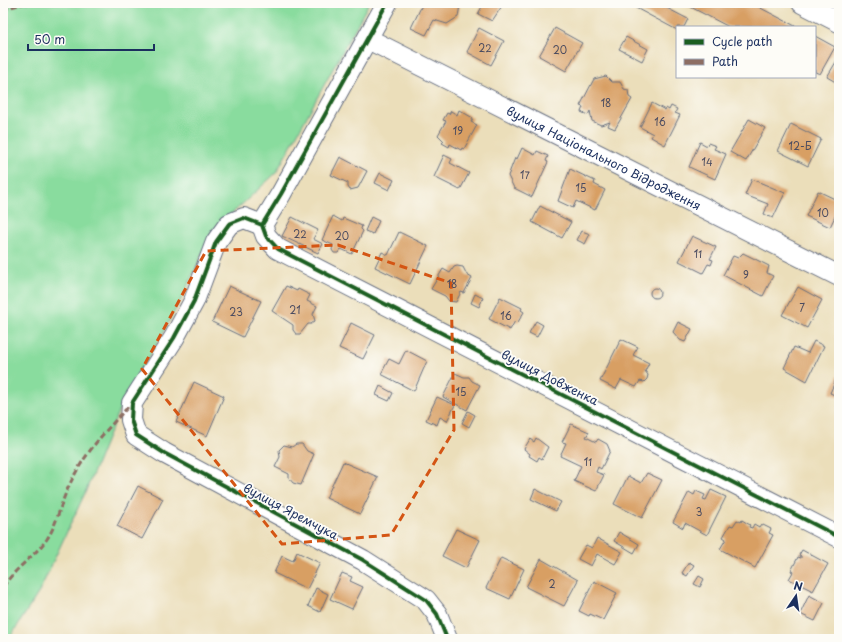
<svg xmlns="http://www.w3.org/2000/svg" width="842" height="642" font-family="'Playpen Sans',sans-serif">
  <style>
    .green { fill: #89dc9e; stroke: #52867e }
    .building { fill: #d89f64 }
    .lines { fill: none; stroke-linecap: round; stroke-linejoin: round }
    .minor-casing { stroke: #646c7e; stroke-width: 22 }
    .minor { stroke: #fff; stroke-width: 20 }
    .quiet { stroke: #8d6e63; stroke-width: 3; stroke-dasharray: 6 3; stroke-linecap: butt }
    .cycleway-casing { stroke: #fdfcf7; stroke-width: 6 }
    .cycleway { stroke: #1b5e20; stroke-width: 4 }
    .marked { fill: none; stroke: #d45514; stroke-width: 3; stroke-dasharray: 8 5; stroke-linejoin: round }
    .labels { text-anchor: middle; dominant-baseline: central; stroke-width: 3.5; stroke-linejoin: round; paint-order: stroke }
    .number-label { font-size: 10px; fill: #4a4b60 }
    .street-label { font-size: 12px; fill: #1b2f5e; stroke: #fdfcf7 }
  </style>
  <rect width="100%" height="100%" fill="#fdfcf7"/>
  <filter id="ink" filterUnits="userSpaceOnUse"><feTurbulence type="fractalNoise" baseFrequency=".025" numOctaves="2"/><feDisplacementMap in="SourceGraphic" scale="8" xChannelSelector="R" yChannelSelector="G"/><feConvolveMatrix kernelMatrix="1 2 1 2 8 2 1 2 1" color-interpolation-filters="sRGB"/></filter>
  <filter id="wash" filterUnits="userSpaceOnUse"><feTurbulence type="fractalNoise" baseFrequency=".012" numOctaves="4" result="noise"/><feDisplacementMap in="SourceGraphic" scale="16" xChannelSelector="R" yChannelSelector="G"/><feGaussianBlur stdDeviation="0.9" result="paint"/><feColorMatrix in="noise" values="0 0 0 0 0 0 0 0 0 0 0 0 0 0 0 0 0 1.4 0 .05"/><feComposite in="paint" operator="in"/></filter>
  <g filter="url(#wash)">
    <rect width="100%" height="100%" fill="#ebdeba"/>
    <path class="green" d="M3 3H369L276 173 212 232 185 292 157 344 123 400 85 493 39 592 9 639H3Z"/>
    <g id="blocks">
      <path class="building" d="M423 3 430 4V3H459L460 5 458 17 447 24 434 20 426 35 411 28Z
        M484 3H504L492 21 478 14Z
        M636 3H657L688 19 684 27H677V30L634 7Z
        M683 3H751L797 27H729Z
        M479 28 504 41 491 65 467 52Z
        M555 28 582 43 566 71 539 56Z
        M815 36 835 47 820 74 815 72Z
        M626 37 648 49 642 61 619 49Z
        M839 57V84L827 77Z
        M606 76 612 82H620L624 89 628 90 629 97 632 99 615 129 608 126 610 122 601 125 592 121 590 111 588 115 581 112 583 107 580 106 594 79Z
        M652 103 665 110 666 108 669 110 671 106 677 109 675 113 680 115 665 145 651 137 653 134 640 127Z
        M459 110 473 118 471 122 477 125 464 149 462 148 461 150 450 144 449 147 442 143 444 141 438 135 446 121 443 120 447 113 449 114 451 111 457 115Z
        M749 119 765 128 746 161 730 152Z
        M791 124 821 139 808 166 778 151Z
        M700 142 707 146 708 143 716 146 714 149 726 154 715 179 689 167Z
        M522 148 535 155 537 151 548 156 546 161 548 162 532 197 514 188 508 176 515 158 517 159Z
        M444 155 452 159 450 163 469 173 460 190 434 177Z
        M340 157 367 171 358 188 350 190 348 187V183L331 175Z
        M570 169 595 181 594 184 605 190 595 210 576 201 573 208 558 201Z
        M380 173 394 180 389 190 375 183Z
        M752 179 785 193 773 218 764 214 768 204 745 195Z
        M818 191 839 201V208L830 227 806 216Z
        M540 206 571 222 562 238 532 222Z
        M333 216 342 221 343 218 362 226 361 229 363 231 352 254 341 249 338 253H334L332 250 333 245 322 240Z
        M292 217 318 230 313 239 323 244 318 253 282 236Z
        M371 217 379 221 373 234 365 231Z
        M582 231 590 234 585 244 577 240Z
        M399 232 428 246 410 284 375 267 382 252 388 255Z
        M692 236 716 247 710 259 713 260 711 265 708 264 703 273 679 261Z
        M743 253 769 266 767 273 773 276 763 296 723 275 733 256 738 258Z
        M457 266 463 267 467 275 472 278 464 293 461 292 456 302 449 301 445 296 431 289 443 269 450 273 454 267Z
        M229 286 261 301 243 337 212 322Z
        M286 286 297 291 298 289 310 295 307 301 317 306 313 314 315 321 311 324H308L300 334H296L293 330V325L272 311Z
        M798 287 822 300 807 328 782 315Z
        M650 293a5 5 0 1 1 10 0a5 5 0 1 1-10 0Z
        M475 294 483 298 479 307 471 303Z
        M500 297 522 308 521 310 524 312 518 322 515 321 510 330 489 319Z
        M536 321 543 325 537 337 529 333Z
        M678 322 692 329 685 342 680 340 673 332Z
        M351 323 375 335 363 359 339 348Z
        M621 339 638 347 633 355 649 363 645 371 648 375 647 379 644 382 640 381 636 387 621 380 616 389 600 381Z
        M814 341 824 346 807 381 784 368 794 347 808 353Z
        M406 350 427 361 414 391 381 374 389 359 399 364Z
        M455 373 464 377H469L472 381 480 385 467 410 443 397Z
        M838 375 839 376V397L830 393Z
        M194 382 224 396 207 436 176 422Z
        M380 386 393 393 389 401 376 395Z
        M437 397 455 405 447 421 440 417 437 425 426 420Z
        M468 411 475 415 469 427 462 423Z
        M571 424 589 432 586 437 596 442 598 439 607 444 610 451 601 469 598 467 596 472 604 475 596 491 574 481 581 466 560 456 566 443 562 442Z
        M536 438 548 447 542 459 539 457 537 461 529 456 530 454 524 449 530 439 534 442Z
        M296 444H302L307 451 314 454 301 485 293 483 289 478V474L275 467 280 457 279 450 284 445 292 447Z
        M343 462 378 477 360 514 326 498Z
        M647 473 662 480 642 518 614 504 628 476 641 483Z
        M138 486 163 499 142 539 117 526Z
        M535 489 561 502 556 511 531 499Z
        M711 490 726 497 707 535 685 523 683 528 673 522 689 492 694 495 696 491 705 495 703 499 706 500Z
        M737 520 741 522 742 520 750 525 749 527 752 528 754 524 759 527 761 524 771 529 769 533 773 535 755 568 720 549 726 539 723 537 730 525 733 526Z
        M456 529 480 540 466 568 442 556Z
        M619 532 639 544 634 553 614 541Z
        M597 538 622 552 615 564 597 554 591 566 578 559 586 545 592 548Z
        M802 550 828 564 813 591 789 579 793 572 791 571 798 557 801 558V556L799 555Z
        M297 552 320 563 307 589 274 573 282 556 293 561Z
        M501 558 524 569 510 599 486 588Z
        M541 559 578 580 564 606 526 587Z
        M689 562 694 565 687 576 682 573Z
        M342 573 352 577 350 581 363 587 352 609 330 599Z
        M699 576 704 579 700 587 694 584Z
        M594 581 617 593 603 620 590 614 589 616 579 611Z
        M316 588 328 594 320 612 308 606Z
        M809 595 824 603 815 621 800 614Z"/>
    </g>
  </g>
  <g filter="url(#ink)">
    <use href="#blocks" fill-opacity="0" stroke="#646c7e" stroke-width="1"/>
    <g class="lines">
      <g class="minor-casing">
        <g id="minor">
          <path d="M387 3 281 194 262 225 244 218 229 224 216 242 194 301 174 338 132 403 131 420 136 435 164 453 363 560 426 600 437 614 447 639"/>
          <path d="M802 3 839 22"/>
          <path id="s1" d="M368 39 839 276"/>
          <path d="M262 225 266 236 278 249 839 537"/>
        </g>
      </g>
      <use href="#minor" class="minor"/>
      <path class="quiet" d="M3 9 26 3
        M3 587C16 567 35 556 47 539 57 524 60 505 68 488 84 453 106 430 132 403"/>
      <g class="cycleway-casing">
        <path id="cycleway" d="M387 3 281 194 262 225 244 218 229 224 216 242 194 301 174 338 132 403 131 420 136 435 164 453 363 560 426 600 437 614 447 639
          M262 225 266 236 278 249 839 537"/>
      </g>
      <use href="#cycleway" class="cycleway"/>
    </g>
  </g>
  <path class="marked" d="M338 245 451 283 454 430 391 535 282 544 142 369 206 251Z"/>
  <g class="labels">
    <g class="number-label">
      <text x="485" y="47">22</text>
      <text x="560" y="49">20</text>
      <text x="606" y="102">18</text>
      <text x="660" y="121">16</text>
      <text x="458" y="130">19</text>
      <text x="800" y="145">12-Б</text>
      <text x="707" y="161">14</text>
      <text x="525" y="174">17</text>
      <text x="581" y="187">15</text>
      <text x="823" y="212">10</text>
      <text x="300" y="233">22</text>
      <text x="342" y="235">20</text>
      <text x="698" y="253">11</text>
      <text x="746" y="274">9</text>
      <text x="452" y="283">18</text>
      <text x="802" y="307">7</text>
      <text x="295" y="309">21</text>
      <text x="236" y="311">23</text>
      <text x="506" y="315">16</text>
      <text x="461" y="391">15</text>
      <text x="588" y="461">11</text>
      <text x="699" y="511">3</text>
      <text x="552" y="583">2</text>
    </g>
    <g class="street-label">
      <text stroke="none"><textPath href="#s1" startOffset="264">вулиця Національного Відродження</textPath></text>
      <text transform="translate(550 377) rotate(27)">вулиця Довженка</text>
      <text transform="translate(291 511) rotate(28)">вулиця Яремчука</text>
    </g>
  </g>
  <rect width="842" height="642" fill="none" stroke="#fdfcf7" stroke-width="16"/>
  <rect x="676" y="26" width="140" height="52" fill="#fdfcf7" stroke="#a3aaba"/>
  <rect x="684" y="39" width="20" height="6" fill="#1b5e20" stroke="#a3aaba"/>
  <text x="712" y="46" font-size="12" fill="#1b2f5e">Cycle path</text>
  <rect x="684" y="59" width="20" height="6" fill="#8d6e63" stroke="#a3aaba"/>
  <text x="712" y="66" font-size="12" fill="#1b2f5e">Path</text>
  <g transform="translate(796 596) rotate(13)" stroke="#fdfcf7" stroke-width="3" paint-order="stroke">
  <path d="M0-3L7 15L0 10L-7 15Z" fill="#1b2f5e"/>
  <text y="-6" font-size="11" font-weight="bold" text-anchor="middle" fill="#1b2f5e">N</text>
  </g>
  <path d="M28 44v6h126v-6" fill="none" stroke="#1b2f5e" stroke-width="2"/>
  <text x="34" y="44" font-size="12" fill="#1b2f5e" stroke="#fdfcf7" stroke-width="3" paint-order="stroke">50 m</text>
</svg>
